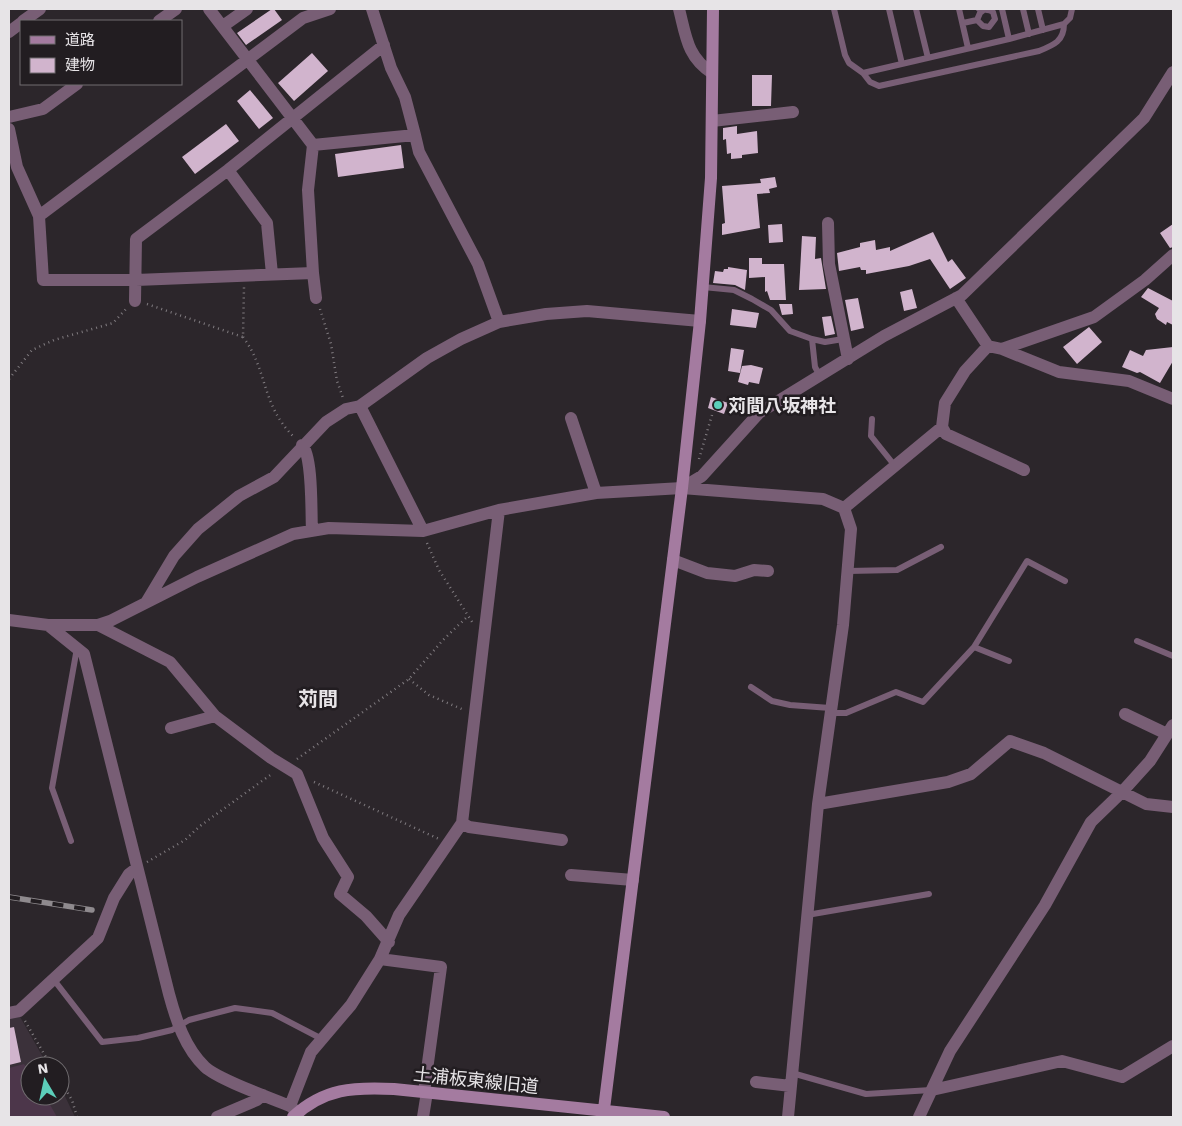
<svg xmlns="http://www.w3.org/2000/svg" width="1182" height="1126" font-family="'Work Sans','Noto Sans JP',sans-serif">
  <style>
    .built { fill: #3b313a }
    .green { fill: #4c364a }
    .building { fill: #d1b4cd }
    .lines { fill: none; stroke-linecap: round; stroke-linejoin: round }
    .path { stroke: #817c80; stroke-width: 2.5; stroke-dasharray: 1 4; stroke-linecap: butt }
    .lane { stroke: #785e75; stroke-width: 6 }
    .street { stroke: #785e75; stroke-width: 12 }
    .secondary { stroke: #a47ba0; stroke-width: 12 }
    .rail-casing { stroke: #8f8a8e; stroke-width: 5.5 }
    .rail { stroke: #221d21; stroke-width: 4; stroke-dasharray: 11; stroke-linecap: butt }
    .poi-dot { fill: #5cceba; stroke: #221d21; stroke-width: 2 }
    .labels { text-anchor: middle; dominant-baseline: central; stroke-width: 5; stroke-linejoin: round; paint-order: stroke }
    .poi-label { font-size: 18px; font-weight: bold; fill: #e7e4e7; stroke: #221d21; text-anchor: start }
    .street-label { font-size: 18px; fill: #e7e4e7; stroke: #221d21 }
    .quarter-label { font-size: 20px; font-weight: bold; fill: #e7e4e7; stroke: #221d21 }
  </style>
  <rect width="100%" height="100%" fill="#2c262b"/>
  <path class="built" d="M19 1015 48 1066H30V1096H60V1086L75 1117H9V1017Z"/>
  <path class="green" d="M24 1064 30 1074V1096H45L57 1117H9V1068Z"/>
  <path class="building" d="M272 9H274L282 20 246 45 237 33Z
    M312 53 328 71 294 101 278 83Z
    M752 75H772L771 106H752Z
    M250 90 273 118 259 129 237 101Z
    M226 124 239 141 195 174 182 157Z
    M737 126V134L757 131 758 153 742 155V158L731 159V153L727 154 726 139 723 140V128Z
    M401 145 404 168 338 177 335 154Z
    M775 177 777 187 769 189 770 193 757 194 760 228 722 235V224L725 223 722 186 761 183 760 179Z
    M782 224 783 242 769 243 768 225Z
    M1173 224V247L1170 248 1160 233Z
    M933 232 948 262 952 259 966 278 950 289 930 259 909 266 866 274V270H861L860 267 839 271 837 253 860 247V243L875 240 876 250 890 247V251Z
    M802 236 816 237 815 259 821 258 826 289 799 290Z
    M749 258H762V264H784L786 300H770L767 291 765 292V277L749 278Z
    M728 267 747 270 745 290 735 285 713 283 715 271 723 272 724 269H728Z
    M1148 288 1173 301V325L1167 322 1166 325 1157 319 1155 314 1159 308 1141 297Z
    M912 289 917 308 904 311 900 292Z
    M858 298 864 328 851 331 845 300Z
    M779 304H792L793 314 782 315Z
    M732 309 759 313 756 328 730 325Z
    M831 316 835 334 825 336 822 317Z
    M1089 327 1102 342 1077 364 1063 347Z
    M1173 347V361L1160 383 1140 372 1137 373 1122 367 1130 350 1143 356 1146 350Z
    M731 348 744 350 740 373 728 371Z
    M751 365 763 368 759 384 749 382 748 385 738 382 742 366Z
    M711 397 728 403 724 414 708 408Z
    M14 1027 21 1062 9 1065V1028Z"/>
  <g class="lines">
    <path class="path" d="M147 304 243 337 244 287
      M320 309 331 344 337 381 343 398
      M243 337C268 370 261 405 294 437
      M9 379 32 350 54 340 113 323 127 308
      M699 459 712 415
      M427 543 439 570 474 625
      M409 679 429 695 464 710
      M297 759 409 679 443 640 468 616
      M314 782 439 839
      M147 862 185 840 200 826 273 773
      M25 1021 51 1066
      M60 1080 72 1100 77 1117"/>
    <path class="lane" d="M834 9 845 55 849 63 863 73 1009 39 1064 24 1070 18 1072 9
      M889 9 902 64
      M916 9 928 58
      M959 9 968 48
      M979 9C984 11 988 8 993 12L995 19 989 27 983 26 977 20 980 13 985 9
      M1002 9 1009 39
      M1023 9 1029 34
      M1038 9 1043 30
      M963 23 977 20
      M863 73 870 82 879 86 1039 51C1054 45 1064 41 1064 24
      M703 287 734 290 752 299 771 310 790 331 812 339 825 342 843 339
      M812 339 815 367 820 376
      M872 419 871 436 895 466
      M848 571 897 570 941 547
      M1137 641 1173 656
      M974 647 1027 561 1065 581
      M751 687 772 701 790 705 830 708
      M830 713H846L896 692 923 702 974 647 1009 661
      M71 841 52 788 77 648
      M807 915 929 894
      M54 980 102 1042 138 1038 172 1030 189 1020 235 1008 272 1013 322 1039
      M792 1073 866 1094 931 1090"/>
    <path class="street" d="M679 9C686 36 687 57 712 73
      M23 21 40 9
      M159 21 176 9
      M223 26 247 9
      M9 32 21 23
      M9 117 43 109 77 84
      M712 121 793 112
      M9 129 17 167 39 216 43 280H136L313 273 308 190 313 145 209 9
      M415 135 419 152 478 264 499 322
      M313 145 415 135 405 97 391 68 372 9
      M228 170 267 223 272 274
      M39 216 303 18 330 9
      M828 223 829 264 848 359
      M313 273 316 298
      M956 298 988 346
      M135 301 136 239 228 170 384 45
      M1002 349 1059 372 1129 381 1173 399
      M360 406 423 531
      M571 418 596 493
      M942 427 946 434 1024 470
      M302 445C313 456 311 513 312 531
      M682 488 702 476 759 413 884 336 962 295 1144 118 1173 72
      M673 560 707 573 735 576 754 570 768 571
      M147 601 174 556 198 529 239 496 274 477 326 422 346 409 360 406 427 358 461 339 499 322 546 314 587 311 700 321
      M9 620 48 625 84 654 169 994C176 1020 185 1048 205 1067 219 1080 271 1098 290 1106L296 1111
      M48 625H98L110 621 197 577 293 534 329 528 423 531 499 510 596 493 682 488 823 499 844 508 942 427 945 403 965 371 988 346 1002 349 1094 317 1145 280 1173 255
      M98 625 170 662 215 716 271 758 297 774 323 838 348 877 340 894 366 916 389 942
      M1125 714 1167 734
      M171 728 215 716
      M818 804 948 782 971 774 1010 741 1044 753 1146 804 1173 807
      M462 823 469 827 562 840
      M571 875 633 880
      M380 959 441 967 424 1092
      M9 1013 19 1011 98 938 114 898 129 874 137 868
      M756 1082 791 1086
      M932 1090 1062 1061 1122 1077 1173 1046
      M290 1106 311 1052 351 1005 380 959 399 915 462 823 499 510
      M217 1117 257 1100 263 1095
      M423 1117 427 1092
      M788 1117 818 804 843 625 851 529 844 508
      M919 1117 950 1051 1045 905 1091 822 1122 792 1150 761 1173 725"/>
    <path class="secondary" d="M293 1117C324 1088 354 1087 394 1089L664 1117
      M603 1117 682 488 700 321 711 178 713 9"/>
    <g class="rail-casing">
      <path id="rail" d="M9 897 92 910"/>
    </g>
    <use href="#rail" class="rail"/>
  </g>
  <circle class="poi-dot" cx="718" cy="405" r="5"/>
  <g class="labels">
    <g class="poi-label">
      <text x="728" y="405">苅間八坂神社</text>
    </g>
    <g class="street-label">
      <text transform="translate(476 1080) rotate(6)">土浦板東線旧道</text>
    </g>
    <g class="quarter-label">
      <text x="318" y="699">苅間</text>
    </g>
  </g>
  <rect width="1182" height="1126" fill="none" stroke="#e7e4e7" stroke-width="20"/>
  <rect x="20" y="20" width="162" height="65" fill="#221d21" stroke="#716d70"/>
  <rect x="30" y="36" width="25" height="8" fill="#a47ba0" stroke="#716d70"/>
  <text x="65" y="45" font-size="15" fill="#e7e4e7">道路</text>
  <rect x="30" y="58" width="25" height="15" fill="#d1b4cd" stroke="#716d70"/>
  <text x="65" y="70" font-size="15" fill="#e7e4e7">建物</text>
  <g transform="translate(45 1081) rotate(351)"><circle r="24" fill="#221d21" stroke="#716d70"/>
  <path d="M0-4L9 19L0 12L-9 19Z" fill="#5cceba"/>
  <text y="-8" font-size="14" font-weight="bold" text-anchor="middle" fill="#e7e4e7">N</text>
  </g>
</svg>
